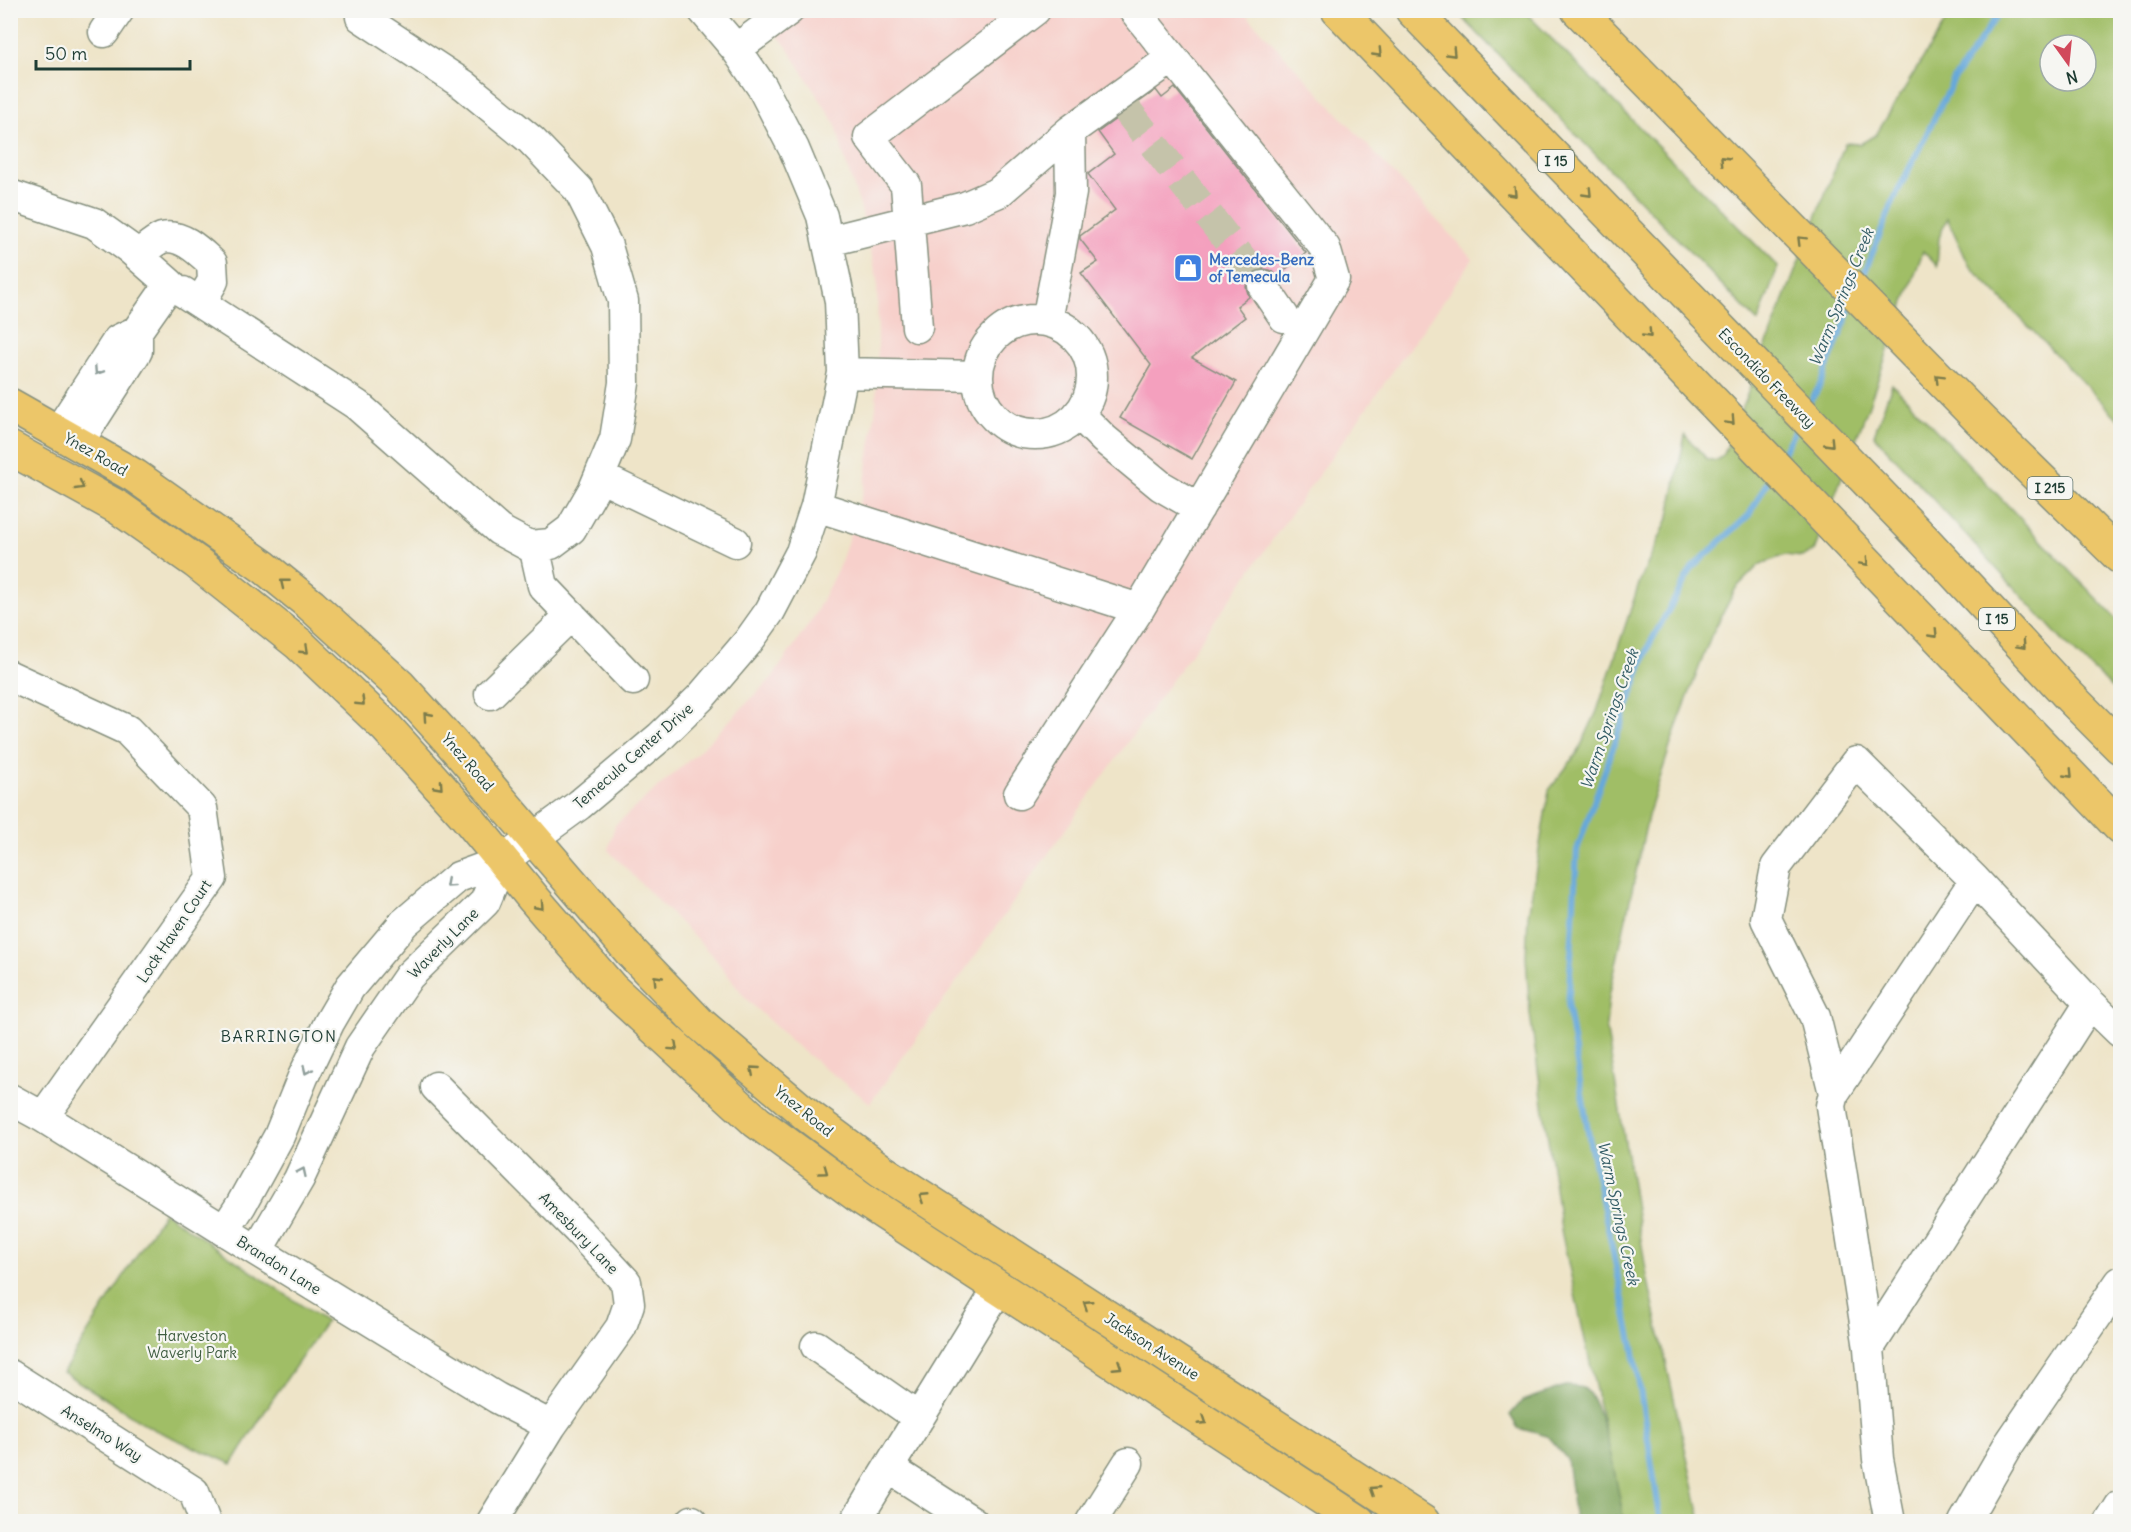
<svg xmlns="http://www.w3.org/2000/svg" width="2131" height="1532" font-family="Delius,sans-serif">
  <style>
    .built { fill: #f7d0cb }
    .green { fill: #a0be66; stroke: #607e4d; stroke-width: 1.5; fill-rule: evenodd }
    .forest { fill: #80a55b; stroke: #507148; stroke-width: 1.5 }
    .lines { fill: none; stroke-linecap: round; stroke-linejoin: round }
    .stream { stroke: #66a8da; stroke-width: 6 }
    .building { fill: #f4a0be }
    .minor-tunnel { stroke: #c5c3aa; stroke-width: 30; stroke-dasharray: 30 15; stroke-linecap: butt }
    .minor-casing { stroke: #86907e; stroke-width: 33 }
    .major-casing { stroke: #86907e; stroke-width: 36 }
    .highway-casing { stroke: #86907e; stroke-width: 36 }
    .minor { stroke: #fff; stroke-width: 30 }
    .major { stroke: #ecc669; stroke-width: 33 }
    .highway { stroke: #ecc669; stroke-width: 33 }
    .oneway { stroke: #7b7b4c }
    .oneway2 { stroke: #8f9e9a }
    .labels { text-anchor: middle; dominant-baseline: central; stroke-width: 4.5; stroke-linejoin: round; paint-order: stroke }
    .shield { fill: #f6f6f2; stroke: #60746d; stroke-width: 1.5 }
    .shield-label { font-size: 14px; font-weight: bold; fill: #1f3d34 }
    .shop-label { font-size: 15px; font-weight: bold; fill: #366cbe; stroke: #f6f6f2; text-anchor: start }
    .street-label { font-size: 15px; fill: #1f3d34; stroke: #f6f6f2 }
    .park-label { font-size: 15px; fill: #3f5d40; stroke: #f6f6f2 }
    .water-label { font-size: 16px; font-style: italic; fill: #345d66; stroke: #f6f6f2 }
    .neighbourhood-label { font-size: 16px; letter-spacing: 1.5px; fill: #1f3d34; stroke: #f6f6f2 }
  </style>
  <rect width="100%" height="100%" fill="#f6f6f2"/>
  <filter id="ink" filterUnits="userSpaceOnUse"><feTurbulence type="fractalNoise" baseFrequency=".0167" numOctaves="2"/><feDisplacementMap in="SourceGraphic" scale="12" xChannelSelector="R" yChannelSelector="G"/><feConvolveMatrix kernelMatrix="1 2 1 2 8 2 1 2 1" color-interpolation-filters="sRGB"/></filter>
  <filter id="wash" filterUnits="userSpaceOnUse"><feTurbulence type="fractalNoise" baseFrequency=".008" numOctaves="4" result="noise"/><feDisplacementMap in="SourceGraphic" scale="24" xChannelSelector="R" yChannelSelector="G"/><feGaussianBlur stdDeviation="1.35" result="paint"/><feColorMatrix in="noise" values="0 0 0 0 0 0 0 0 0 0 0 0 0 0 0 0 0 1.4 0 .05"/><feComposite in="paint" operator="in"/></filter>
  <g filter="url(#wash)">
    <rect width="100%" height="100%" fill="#eee4c8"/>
    <path class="built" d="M758 11H1243L1473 259 870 1103 800 1049 748 1001 713 956 608 850 615 825 695 755 771 679 813 618 841 562 864 488 876 407 878 343 877 278 861 209 843 154 836 125 787 47Z"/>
    <path class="green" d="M1456 11H1524L1778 267 1758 322Z
      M1952 11H2120V421L1969 265 1947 218 1939 238 1937 266 1923 251 1869 405 1814 551 1802 557 1785 555 1759 565 1736 588 1711 636 1675 731 1648 816 1609 997 1606 1026 1647 1276 1701 1521H1623L1622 1510 1561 1230 1530 1014 1526 957 1528 916 1549 790 1578 752 1597 711 1640 581 1669 516 1685 435 1707 459 1717 461 1724 454 1845 143 1860 144 1876 135ZM2050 45H2086V81H2050Z
      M1892 384 2120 623V696L2062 640 1874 435Z
      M164 1212 326 1322 272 1400 232 1464 153 1429 63 1372Z"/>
    <path class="forest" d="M1565 1386C1570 1387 1579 1386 1583 1388 1603 1397 1617 1487 1622 1510L1623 1521H1575L1567 1459 1547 1436 1518 1428 1510 1415 1522 1401Z"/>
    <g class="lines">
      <path class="stream" d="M1860 284 1895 197 1954 79 2001 10
        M1809 405 1820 385 1852 305
        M1780 458 1798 425
        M1661 1522 1634 1352 1590 1143 1568 1008 1577 850 1649 645 1692 568 1749 515 1771 475"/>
    </g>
    <g id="blocks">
      <path class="building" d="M1175 88 1306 253 1277 276 1270 270 1262 269 1253 272 1248 278 1246 287 1249 297 1237 306 1245 317 1192 358 1236 382 1192 459 1120 418 1151 365 1081 273 1098 262 1080 239V236L1115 210 1088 174 1114 154 1098 132 1156 90 1162 98Z"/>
    </g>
  </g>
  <g filter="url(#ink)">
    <use href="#blocks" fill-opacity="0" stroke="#86907e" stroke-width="1.5"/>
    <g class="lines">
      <path class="minor-tunnel" d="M1126 109 1263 286"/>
      <g class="minor-casing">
        <path id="minor" d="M104 32 119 10
          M736 49 789 10
          M10 195 94 223 129 248 170 284 137 331 118 340 58 432
          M829 241 965 207 999 192 1070 131
          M138 255C145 250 154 241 162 238 181 233 199 251 212 263L213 281 200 303 183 292
          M1263 286 1284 317
          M200 303 357 405 499 530 529 546 551 544 571 529 594 489 615 439 624 383 623 301 607 246 579 190 531 140 464 85 361 17
          M978 377a57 57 0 1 1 114 0a57 57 0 1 1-114 0Z
          M1047 321 1071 193 1070 131 1172 58
          M917 327 906 185 869 137 1035 10
          M843 373 978 376
          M1079 414 1104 439 1161 486 1199 508
          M78 443 137 351V331
          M600 477 735 542
          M816 506 1139 609 1334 279 1325 248 1134 10
          M534 546 543 586 633 680
          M10 676 127 730 202 808 212 878 43 1117
          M490 694 571 615
          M1019 794 1139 609
          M436 1087 578 1230 626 1282 629 1304 621 1327 551 1426 492 1522
          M1834 1093 1815 1017 1766 919 1776 867 1856 762 1975 880 2090 1003 2120 1032
          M10 1099 43 1117 257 1251 497 1398 551 1426
          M224 1231 241 1205 279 1136 303 1077 329 1023 350 987 404 923 458 877 502 861 579 805 660 737 701 697 748 642 770 611 801 552 816 506 843 373 840 301 822 216 794 149 762 87 736 49 703 10
          M257 1251 299 1179 360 1047 409 976 485 902 502 861
          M816 1346 919 1418
          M1869 1348 1831 1106 1834 1093 1975 880
          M10 1375 194 1492 205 1522
          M889 1468 973 1522
          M692 1521 693 1522
          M855 1522 998 1289
          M1091 1522 1128 1463
          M1890 1522 1878 1459 1869 1348 2090 1003
          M1964 1522 2009 1444 2120 1282
          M2110 1522 2120 1506"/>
      </g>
      <g class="major-casing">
        <path id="major" d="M10 405 135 476 264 567 311 605 400 686 449 740 631 952 698 1022 807 1115 882 1171 1423 1522
          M10 448 119 508 196 562 299 644 386 727 466 816 534 899 612 989 757 1122 861 1198 1359 1522"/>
      </g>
      <g class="highway-casing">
        <path id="highway" d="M1338 10 2120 827
          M1412 10 1925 541 2070 697 2120 747
          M1578 10 1980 420 2120 557"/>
      </g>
      <use href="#minor" class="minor"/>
      <use href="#major" class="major"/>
      <use href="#highway" class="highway"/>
    </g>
    <defs><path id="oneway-chevron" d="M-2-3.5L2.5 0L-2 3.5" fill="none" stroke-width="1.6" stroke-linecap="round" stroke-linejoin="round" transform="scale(1.5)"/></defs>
    <g class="oneway">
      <use href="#oneway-chevron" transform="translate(1378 53) rotate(46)"/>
      <use href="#oneway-chevron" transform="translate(1452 53) rotate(46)"/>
      <use href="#oneway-chevron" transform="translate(1724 160) rotate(-134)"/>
      <use href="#oneway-chevron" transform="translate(1513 193) rotate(46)"/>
      <use href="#oneway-chevron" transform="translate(1588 193) rotate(46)"/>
      <use href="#oneway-chevron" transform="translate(1801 240) rotate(-135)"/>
      <use href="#oneway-chevron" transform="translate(1648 334) rotate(46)"/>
      <use href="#oneway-chevron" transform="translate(1939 378) rotate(-135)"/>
      <use href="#oneway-chevron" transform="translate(1731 421) rotate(47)"/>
      <use href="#oneway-chevron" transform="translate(1830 443) rotate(46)"/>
      <use href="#oneway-chevron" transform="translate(80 486) rotate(30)"/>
      <use href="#oneway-chevron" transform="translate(1865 562) rotate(47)"/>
      <use href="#oneway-chevron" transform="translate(284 583) rotate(-141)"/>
      <use href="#oneway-chevron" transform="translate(1934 634) rotate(46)"/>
      <use href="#oneway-chevron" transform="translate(2022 645) rotate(47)"/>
      <use href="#oneway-chevron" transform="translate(305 650) rotate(43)"/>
      <use href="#oneway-chevron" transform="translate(361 702) rotate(44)"/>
      <use href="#oneway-chevron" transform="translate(427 716) rotate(-132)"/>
      <use href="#oneway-chevron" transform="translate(2069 774) rotate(46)"/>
      <use href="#oneway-chevron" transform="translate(439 786) rotate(48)"/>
      <use href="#oneway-chevron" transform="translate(540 906) rotate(48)"/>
      <use href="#oneway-chevron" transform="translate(657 979) rotate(-134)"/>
      <use href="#oneway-chevron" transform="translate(674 1047) rotate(42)"/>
      <use href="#oneway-chevron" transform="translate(754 1070) rotate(-139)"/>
      <use href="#oneway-chevron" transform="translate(824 1171) rotate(36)"/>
      <use href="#oneway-chevron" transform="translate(923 1197) rotate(-147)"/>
      <use href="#oneway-chevron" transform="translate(1087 1304) rotate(-147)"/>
      <use href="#oneway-chevron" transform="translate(1118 1366) rotate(33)"/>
      <use href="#oneway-chevron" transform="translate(1203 1421) rotate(33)"/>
      <use href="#oneway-chevron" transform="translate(1374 1490) rotate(-147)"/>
    </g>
    <g class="oneway2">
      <use href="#oneway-chevron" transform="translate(98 371) rotate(123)"/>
      <use href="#oneway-chevron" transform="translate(449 884) rotate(139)"/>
      <use href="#oneway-chevron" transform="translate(307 1070) rotate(115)"/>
      <use href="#oneway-chevron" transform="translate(302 1172) rotate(-65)"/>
    </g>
  </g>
  <defs>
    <g id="shop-square" transform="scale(1.5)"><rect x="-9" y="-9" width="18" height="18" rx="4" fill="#3f7fe0" stroke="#f6f6f2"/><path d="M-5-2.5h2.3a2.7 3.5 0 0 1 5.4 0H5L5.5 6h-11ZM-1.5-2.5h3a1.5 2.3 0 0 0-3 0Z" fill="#fff"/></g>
  </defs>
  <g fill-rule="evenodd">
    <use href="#shop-square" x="1188" y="268"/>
  </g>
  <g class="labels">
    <g class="shield">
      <rect x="1538" y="150" width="36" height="22" rx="4.5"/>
      <rect x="2027.5" y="477" width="45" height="22" rx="4.5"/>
      <rect x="1979" y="608" width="36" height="22" rx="4.5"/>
    </g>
    <g class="shield-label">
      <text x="1556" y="161">I 15</text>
      <text x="2050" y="488">I 215</text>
      <text x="1997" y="619">I 15</text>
    </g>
    <g class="shop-label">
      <text x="1209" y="259">Mercedes-Benz<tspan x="1209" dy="17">of Temecula</tspan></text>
    </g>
    <g class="street-label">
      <text transform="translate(1767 378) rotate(46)">Escondido Freeway</text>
      <text transform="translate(96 454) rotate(30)">Ynez Road</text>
      <text transform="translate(633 756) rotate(-41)">Temecula Center Drive</text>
      <text transform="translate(468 762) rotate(49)">Ynez Road</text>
      <text transform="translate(174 931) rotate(-56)">Lock Haven Court</text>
      <text transform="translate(443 943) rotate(-45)">Waverly Lane</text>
      <text transform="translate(804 1111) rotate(39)">Ynez Road</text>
      <text transform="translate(579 1233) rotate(46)">Amesbury Lane</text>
      <text transform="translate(279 1265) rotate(32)">Brandon Lane</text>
      <text transform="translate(1152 1346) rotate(33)">Jackson Avenue</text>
      <text transform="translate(102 1433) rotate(32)">Anselmo Way</text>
    </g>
    <g class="park-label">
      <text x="192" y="1335">Harveston<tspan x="192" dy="17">Waverly Park</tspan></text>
    </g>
    <g class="water-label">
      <text transform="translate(1841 297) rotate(-68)">Warm Springs Creek</text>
      <text transform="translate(1609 719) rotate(-71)">Warm Springs Creek</text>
      <text transform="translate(1619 1213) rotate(78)">Warm Springs Creek</text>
    </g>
    <g class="neighbourhood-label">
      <text x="279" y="1036">BARRINGTON</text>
    </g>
  </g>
  <rect width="2131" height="1532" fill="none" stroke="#f6f6f2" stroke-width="36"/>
  <g transform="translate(2068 63) rotate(165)"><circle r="28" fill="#f6f6f2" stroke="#a0aca6" stroke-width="1.5"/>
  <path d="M0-4.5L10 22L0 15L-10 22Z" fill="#d1495b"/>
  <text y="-9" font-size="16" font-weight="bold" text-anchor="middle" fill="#1f3d34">N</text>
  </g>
  <path d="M36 60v9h154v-9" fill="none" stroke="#1f3d34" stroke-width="3"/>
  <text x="45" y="60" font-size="18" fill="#1f3d34" stroke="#f6f6f2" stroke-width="4.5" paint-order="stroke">50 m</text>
</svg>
